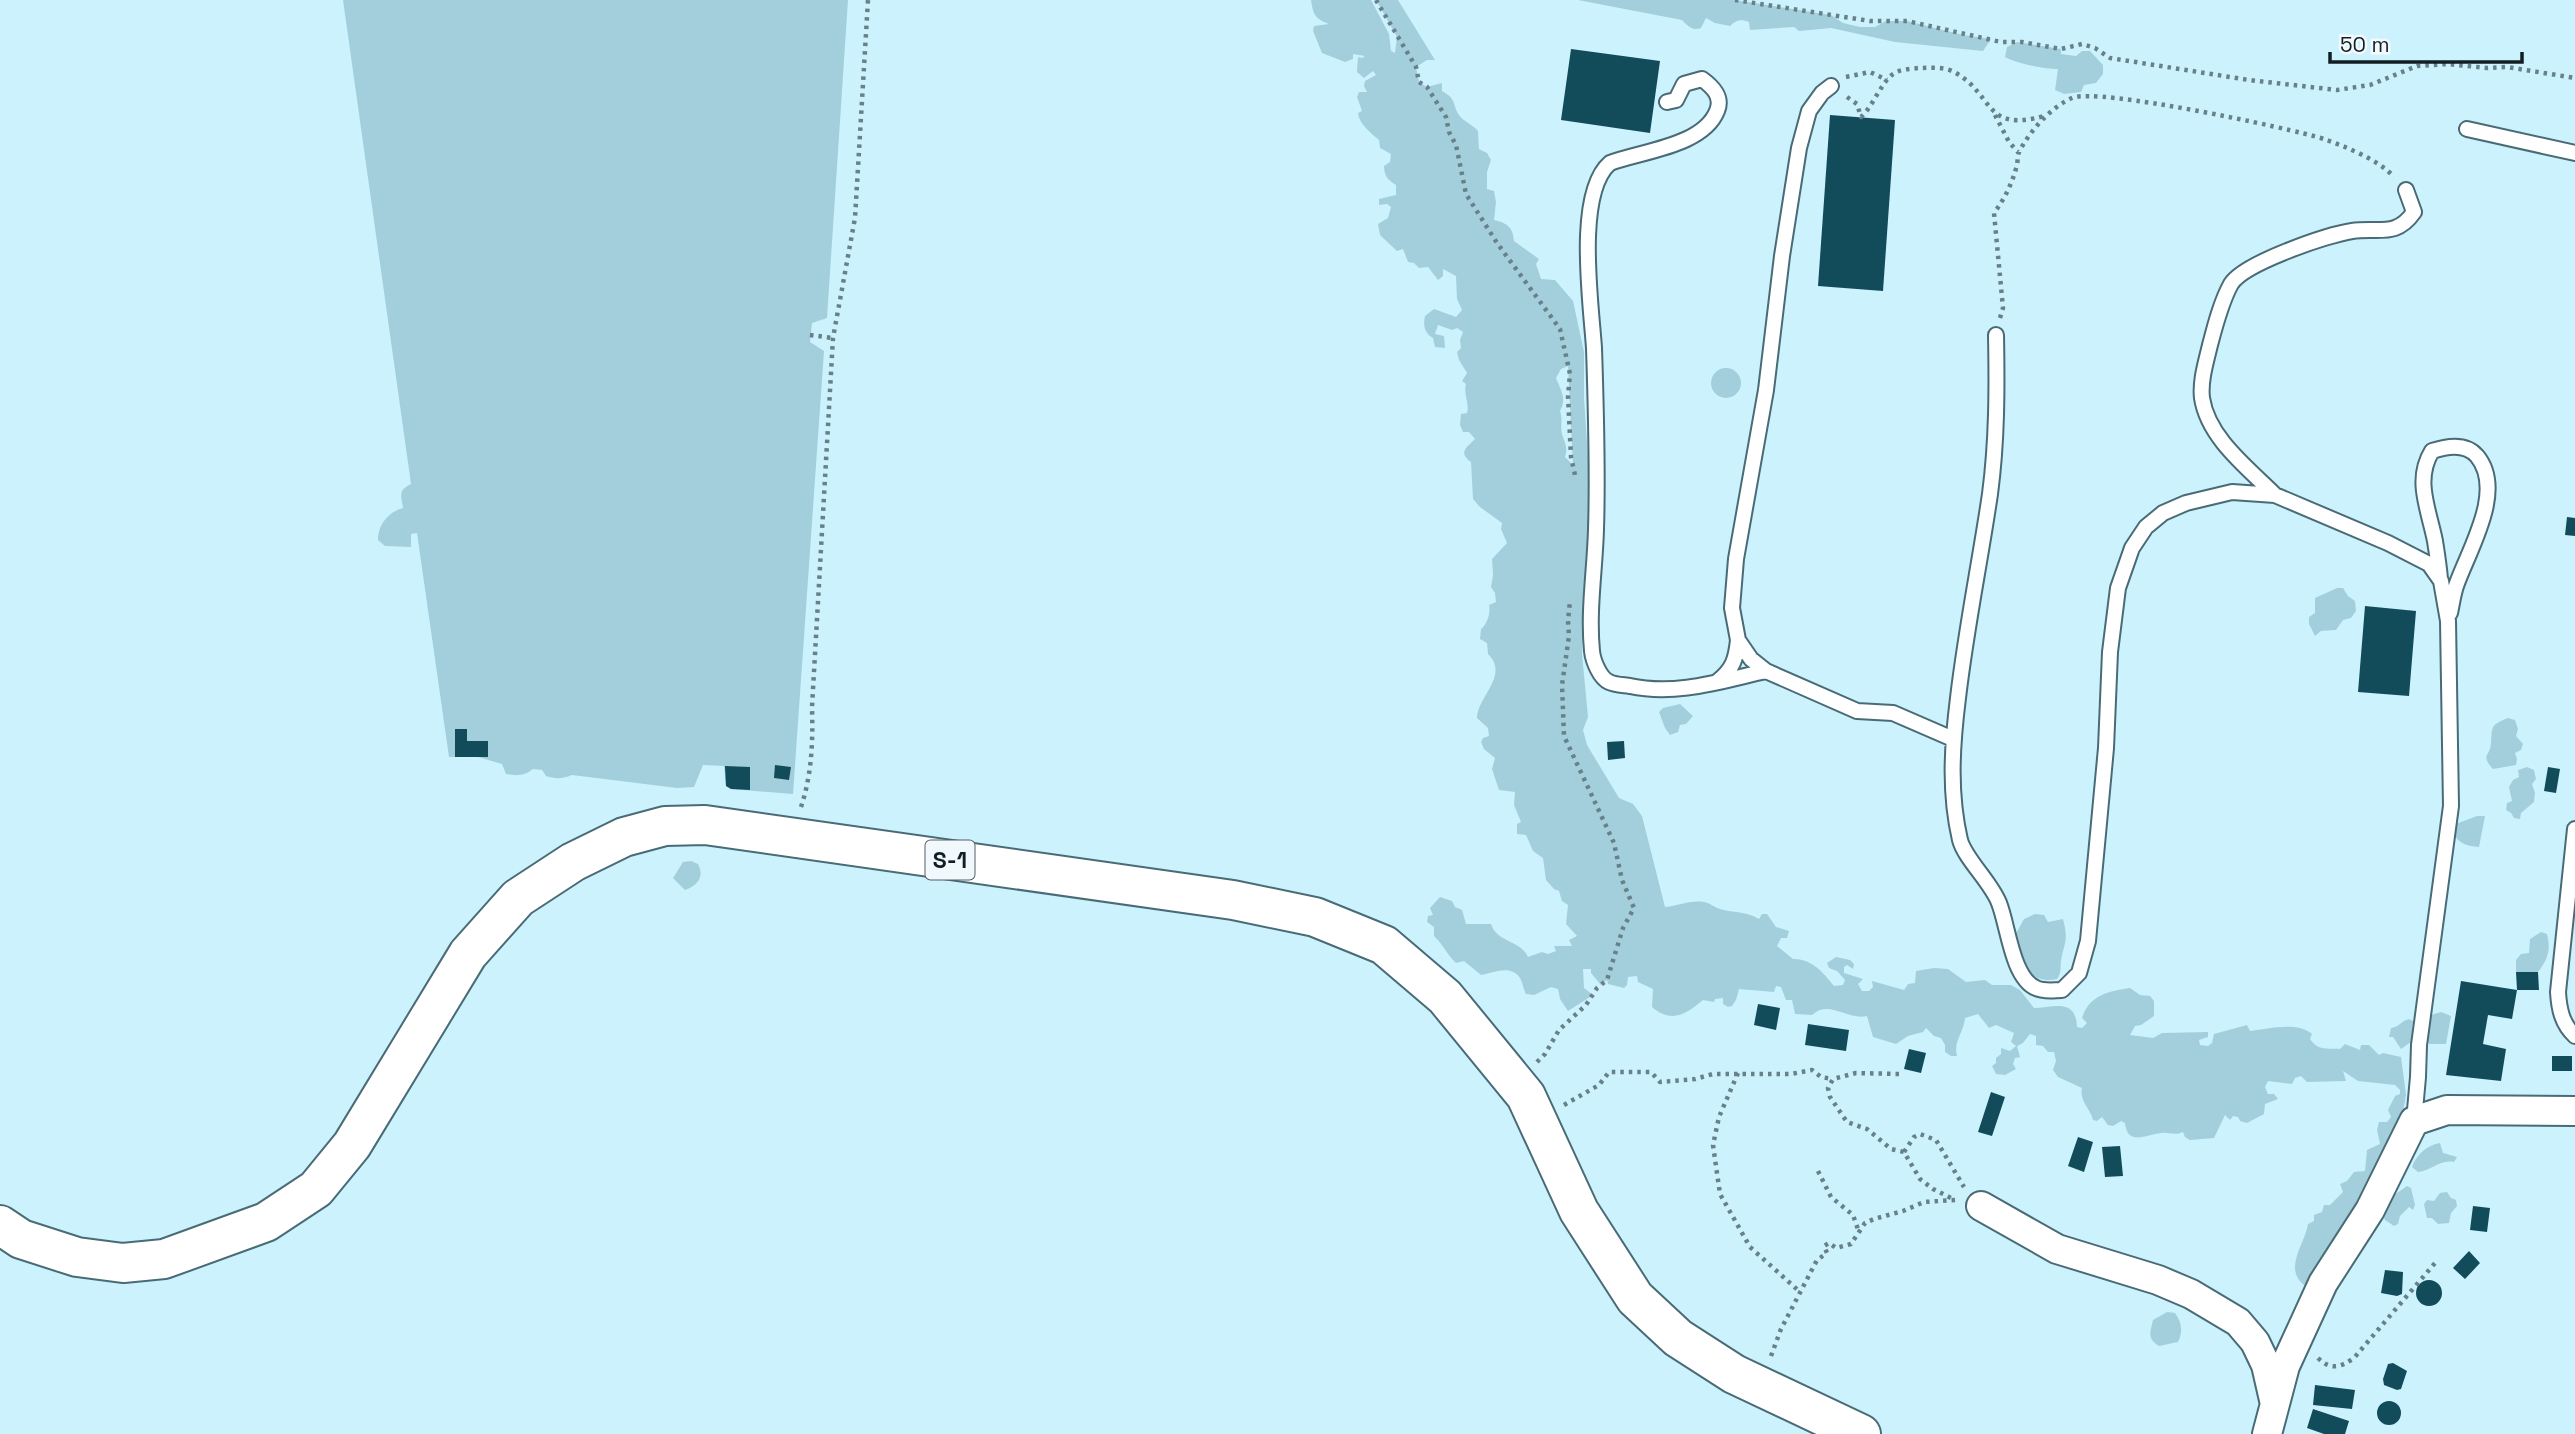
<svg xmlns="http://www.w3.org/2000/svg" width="2575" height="1434" font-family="'Space Grotesk',sans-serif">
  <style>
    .green { fill: #a3cfdd; fill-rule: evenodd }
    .building { fill: #124c5b }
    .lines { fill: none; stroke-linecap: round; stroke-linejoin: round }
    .service-casing { stroke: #496b76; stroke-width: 18 }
    .minor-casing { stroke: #496b76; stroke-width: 32 }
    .primary-casing { stroke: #496b76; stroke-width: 42 }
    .path { stroke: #688189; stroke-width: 4.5; stroke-dasharray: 3.5 5; stroke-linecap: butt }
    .service { stroke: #fff; stroke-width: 14 }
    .minor { stroke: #fff; stroke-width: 28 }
    .primary { stroke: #fff; stroke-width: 38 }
    .labels { text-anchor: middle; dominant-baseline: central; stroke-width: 7; stroke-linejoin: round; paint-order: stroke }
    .shield { fill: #f2f9fc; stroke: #546064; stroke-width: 2 }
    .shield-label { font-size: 23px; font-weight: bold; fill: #111f23 }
  </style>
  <rect width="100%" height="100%" fill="#ccf2fe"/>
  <path class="green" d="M343 0H848L827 318 812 323 810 342 824 351 793 794 731 789 726 786 724 766 703 765 694 787 677 788 572 775C562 779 556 779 546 776L542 770 533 769C524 776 517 776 506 774L502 764 478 757H449L417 533 411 534V547L385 546 378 540C378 525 388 512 403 508 401 495 398 490 411 484Z
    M1311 0H1371L1389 34 1391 51 1395 53 1397 37 1376 0H1398L1435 60H1427L1416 67 1419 82 1427 87 1442 83V91C1457 99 1452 104 1459 115 1463 121 1473 125 1478 131L1479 149 1487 153 1491 160 1487 172V189L1494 191 1496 202 1494 220C1507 223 1513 227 1514 241L1539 259 1536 264 1541 279 1555 280 1573 301 1584 352V398L1592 518 1583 591 1582 654 1588 717 1583 730 1587 745 1619 798 1633 804 1642 816 1665 907C1678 906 1690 900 1704 902 1710 903 1714 907 1720 909 1733 913 1747 911 1759 919L1762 914H1767L1776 927 1789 931 1787 938H1781L1777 946 1793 959C1811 958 1824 973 1834 986L1843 985 1845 980 1837 971 1829 968 1827 963 1836 957 1850 960 1854 964 1853 969 1847 965 1844 967V973L1863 979 1858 984 1862 991H1869L1873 987 1872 981 1904 990 1908 984 1915 983 1916 971 1934 968 1948 969 1966 982 1985 980 1992 985H2011L2020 990 2034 1008C2052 1008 2076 997 2077 1027L2082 1028 2087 1023 2082 1018C2089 995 2109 991 2130 988L2140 995 2150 996 2154 1001V1016L2141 1025 2135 1026 2130 1035 2153 1038 2162 1033 2208 1032V1037L2199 1040 2200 1045 2208 1046 2212 1043 2214 1034 2247 1025 2250 1031C2267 1029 2297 1021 2312 1034L2310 1039C2318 1051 2327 1048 2340 1049L2345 1044 2360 1050 2361 1045H2369L2379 1055 2383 1053 2401 1057 2406 1095 2402 1117 2383 1165 2310 1283 2304 1285C2283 1268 2305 1244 2308 1224L2314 1221V1215L2322 1212 2324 1205H2330L2343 1192 2340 1184 2347 1181 2354 1172 2365 1171 2367 1150 2380 1144 2377 1130 2379 1122H2387L2391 1117 2388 1110 2395 1096 2400 1094V1090L2395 1085 2358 1081 2343 1071 2346 1081 2307 1082 2301 1076 2295 1078 2292 1084 2268 1081 2265 1087 2268 1094H2274L2278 1099 2265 1104 2264 1114 2247 1123 2240 1121 2238 1117 2233 1116 2230 1120 2225 1115 2214 1138 2190 1140 2185 1137 2183 1132C2175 1136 2169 1132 2161 1133 2146 1135 2127 1146 2125 1123L2121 1121 2113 1126 2108 1125 2102 1117 2097 1121 2093 1120C2090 1108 2079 1101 2082 1088L2058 1077 2053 1070 2056 1061 2054 1052H2048L2043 1046 2036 1045V1036L2030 1034 2023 1043 2017 1046 2020 1057 2015 1058 2013 1064 2016 1069 2005 1075 1996 1074 1992 1066 1996 1063V1058L2001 1054V1048L2010 1051 2016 1046 2011 1042 2014 1033 1996 1025 1989 1028 1978 1014 1965 1018C1964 1032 1953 1041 1957 1056H1951L1945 1052V1045L1941 1038 1934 1036 1926 1028 1923 1032 1908 1036 1896 1044 1873 1037 1867 1016C1848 1021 1829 999 1812 1015L1795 1014 1792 1000H1786L1781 987 1776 986 1774 992 1739 989 1736 1000 1732 1006 1728 1007 1723 1004V998L1715 999 1714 1002 1703 1000C1686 1014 1672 1024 1652 1007L1653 989 1638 982 1637 976 1628 977 1627 985 1624 988 1608 984 1607 980 1601 985 1591 973V969H1583L1584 988 1593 995 1568 1011 1560 999 1558 989 1551 987 1534 995 1526 994C1523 989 1523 983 1520 978 1511 964 1493 973 1481 975L1464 961 1456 963C1447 955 1443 944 1434 936V927L1427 922 1428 916 1433 915 1430 908 1440 897 1452 901 1455 907 1462 910 1466 924H1491C1497 943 1521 940 1528 957L1542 952 1548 954 1556 951 1554 946H1572L1569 940 1577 936 1566 924 1568 905 1562 901 1559 891 1554 889 1546 880 1543 858 1533 851 1526 835 1517 834V824L1521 822 1514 805 1515 792 1499 790 1492 769 1495 758 1484 749 1481 742 1483 738 1489 736 1488 728 1477 718C1477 697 1510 675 1488 654L1487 643 1480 639 1481 629C1487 625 1491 612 1489 605L1496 602 1495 593 1491 587 1493 575 1492 559 1507 543 1501 529 1502 523 1480 507 1473 499 1471 462C1458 452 1466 448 1475 439L1469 432H1463L1460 425 1461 414 1467 413C1470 405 1463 394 1466 384L1462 381 1467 373 1459 360 1457 352 1461 348 1460 340 1463 332 1457 328 1452 330 1438 325 1435 334 1444 336 1445 348 1435 347 1433 338C1424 333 1423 325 1425 316L1434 309 1456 317 1462 310 1457 299 1456 276 1443 269V276L1438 280 1428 267 1419 268 1414 263 1408 262 1403 249 1397 251 1380 235 1378 224 1388 218 1391 207 1387 204 1379 205V199L1396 195V185C1388 180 1384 176 1384 166L1390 162 1391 154 1380 148 1379 140C1371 133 1359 124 1358 113L1362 111 1357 97 1359 92H1367L1364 86 1365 81 1376 75 1373 71 1364 78 1357 72 1358 57 1362 58 1365 56 1353 54V59L1345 62 1322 53 1313 31 1314 26 1329 24C1315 19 1313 14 1311 0ZM1568 366 1573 465 1565 457C1568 447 1565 444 1562 434 1560 427 1563 419 1560 411 1567 398 1561 391 1556 378L1561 369Z
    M1578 0H1735L1831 15 1843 23 1860 27H1875L1886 21H1907L1963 35 1991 39 1983 51 1895 42 1831 28 1799 31 1794 27 1750 30 1749 22C1741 19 1736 20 1730 26L1715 23 1706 18 1701 28C1692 31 1688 26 1682 20Z
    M2017 42 2061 49V54L2076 56 2082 51H2090L2103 65V74L2096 83 2084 85 2081 92 2064 94 2055 90 2058 69C2044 69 2015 63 2005 57L2007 47Z
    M1711 383a15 15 0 1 1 30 0a15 15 0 1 1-30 0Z
    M2337 588H2343L2348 596 2355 601 2356 611 2351 618 2343 620 2336 630 2321 631 2315 636 2309 624V617L2315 613V598Z
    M1680 704 1693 716 1686 724 1680 725 1678 732 1670 735 1665 728 1659 712 1663 708Z
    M2508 718 2515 720 2518 729 2516 736 2523 744 2521 750 2515 753 2517 759 2516 765 2493 769C2480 755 2490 756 2491 744 2492 727 2490 725 2508 718Z
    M2527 767 2534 770 2536 779 2532 784 2535 793 2534 802 2521 813 2520 819 2514 818 2511 813 2506 810 2507 803 2512 801 2509 787 2513 780 2519 777 2518 770Z
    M2477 816H2485L2479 847C2467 846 2459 844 2453 833L2456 824Z
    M691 861 698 864C705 877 697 886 685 890L673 878 683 862Z
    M2035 914 2044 915 2048 922 2063 919C2069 942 2064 942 2061 961 2060 969 2062 972 2057 979 2027 985 2022 960 2014 937L2024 919Z
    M2541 932 2547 934C2551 950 2548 959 2538 972H2516V960L2521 954 2529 953 2530 939Z
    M2441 1012 2451 1016 2446 1044H2430L2425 1040 2426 1020 2431 1015Z
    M2409 1019 2413 1021 2411 1042 2401 1049 2393 1037H2389L2391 1028C2399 1027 2401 1021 2409 1019Z
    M2440 1143 2443 1153 2457 1157 2454 1162C2440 1159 2431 1171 2418 1172L2412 1167C2416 1155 2427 1145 2440 1143Z
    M2407 1186 2411 1188 2415 1205 2413 1210 2409 1207 2400 1216 2398 1224 2394 1226 2385 1220 2382 1214 2386 1204 2390 1203V1198Z
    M2447 1192 2451 1198 2456 1200 2457 1206 2451 1213 2449 1223 2438 1224 2432 1218H2427L2424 1204 2427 1200 2434 1201 2440 1193Z
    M2167 1312 2175 1313C2182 1323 2183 1331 2178 1342L2159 1346C2147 1338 2150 1333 2153 1320Z"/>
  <path class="building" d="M1571 49 1660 61 1650 133 1561 120Z
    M1830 115 1895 120 1883 291 1818 286Z
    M2567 517 2575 518V536L2565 535Z
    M2365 606 2416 611 2409 696 2358 692Z
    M455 729H467V741H488V757H455Z
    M1624 741 1625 758 1608 760 1607 742Z
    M775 765 791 767 789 780 774 778Z
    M725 766 750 767V790L731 789 726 786Z
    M2548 767 2560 769 2556 793 2544 791Z
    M2516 972H2538L2539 990H2517Z
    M2461 981 2517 990 2512 1019 2488 1015 2483 1044 2506 1049 2501 1081 2446 1075Z
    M1758 1004 1780 1008 1776 1030 1754 1025Z
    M1808 1024 1849 1030 1846 1051 1805 1045Z
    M1909 1049 1926 1053 1921 1073 1904 1069Z
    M2552 1056H2572V1071H2552Z
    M1991 1092 2005 1097 1992 1136 1978 1132Z
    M2078 1137 2093 1142 2084 1172 2068 1166Z
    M2120 1146 2123 1176 2105 1177 2102 1147Z
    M2473 1206 2490 1208 2487 1232 2470 1230Z
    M2469 1251 2480 1263 2465 1279 2453 1268Z
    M2385 1270 2403 1272 2402 1294 2397 1296 2381 1293Z
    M2416 1293a13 13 0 1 1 26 0a13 13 0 1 1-26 0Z
    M2393 1363 2407 1371 2401 1389 2397 1390 2384 1385 2383 1379 2388 1364Z
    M2315 1385 2355 1390 2352 1409 2313 1405Z
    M2377 1413a12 12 0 1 1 24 0a12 12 0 1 1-24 0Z
    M2313 1409 2349 1421 2345 1434H2324L2307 1428Z"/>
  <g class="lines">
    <g class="service-casing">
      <path id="service" d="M1831 86 1822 93 1809 111 1799 148 1782 256 1766 390 1736 559 1732 608 1738 640 1751 659 1766 671 1857 711 1893 713 1953 739
        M1667 102 1676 100 1684 84 1702 79C1713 87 1723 97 1717 111 1703 146 1642 151 1610 163 1575 193 1591 303 1594 348 1596 408 1598 469 1596 529 1595 569 1588 610 1592 651 1593 661 1600 678 1609 682 1615 685 1624 685 1630 686 1676 696 1721 681 1766 671
        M2467 129 2575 153
        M1996 335C1997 388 1997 441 1990 494 1980 562 1966 629 1958 698 1952 746 1949 793 1960 840 1965 859 1991 882 1999 903 2008 925 2012 978 2036 988 2044 992 2054 990 2062 990L2079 973 2088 941 2106 748 2110 652 2118 588 2132 548 2146 527 2163 513 2186 503 2232 492 2275 495 2388 543 2429 564 2441 581 2448 621 2451 806 2419 1045 2418 1077 2414 1121
        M2275 495C2248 468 2208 438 2202 398 2200 381 2206 362 2210 345 2215 326 2221 302 2231 284 2244 263 2327 235 2352 231 2379 227 2396 238 2414 212L2406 190
        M2440 579C2439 566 2437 554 2435 541 2429 510 2414 480 2432 451 2447 446 2466 443 2477 456 2506 491 2468 551 2456 586 2453 595 2452 604 2450 613
        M1718 681C1733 669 1736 659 1738 640
        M2575 829 2558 992C2559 1009 2562 1024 2575 1036"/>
    </g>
    <g class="minor-casing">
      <path id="minor" d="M1981 1206 2057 1249 2158 1280 2191 1294 2238 1322 2255 1342 2266 1365 2274 1400
        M2267 1434 2285 1366 2323 1283 2370 1210 2414 1121 2447 1110 2575 1111"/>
    </g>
    <g class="primary-casing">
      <path id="primary" d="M0 1225 21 1239 77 1257 123 1263 164 1259 266 1222 316 1189 352 1145 468 954 518 898 573 862 624 837 665 826 705 825 1233 900 1315 917 1384 945 1445 997 1526 1096 1579 1211 1635 1298 1678 1338 1734 1374 1861 1434"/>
    </g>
    <path class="path" d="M1376 0 1416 67 1419 82 1427 87 1446 117 1449 132 1456 145 1466 194 1497 243 1560 329 1570 374 1568 396 1571 457 1575 475
      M1735 0 1870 21H1907L2001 42H2022L2061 49 2082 44 2095 48 2110 58 2249 80 2337 90 2370 85 2417 66 2448 64 2487 68 2507 67 2575 78
      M1846 77 1870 72 1887 80
      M1847 97 1857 104 1861 117C1874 105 1880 84 1893 74 1900 69 1910 69 1919 68 1931 68 1944 66 1956 73 1994 95 1984 133 2044 116
      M1995 115 2009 142 2018 152
      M2000 318 2003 308 1994 213C2005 198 2012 184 2017 165 2018 160 2017 155 2020 150 2031 130 2051 107 2072 98 2097 87 2289 128 2324 139 2344 146 2379 160 2393 176
      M810 335 833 338
      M801 807C812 774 813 741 812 707L833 338 855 218 868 0
      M1537 1062 1545 1054 1559 1030 1586 1005 1597 988 1607 980 1623 928 1634 908 1622 880 1614 843 1564 736 1562 685 1569 636 1568 621 1570 601
      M1738 1073 1719 1117 1713 1145 1720 1194 1750 1247 1800 1292
      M1899 1074 1856 1073 1833 1079 1828 1088 1830 1097 1847 1122 1867 1129 1891 1149 1904 1152 1920 1179 1933 1189 1953 1199
      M1564 1105 1599 1085 1609 1072H1651L1660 1082 1695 1079 1713 1074H1791L1812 1070 1821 1077 1833 1079
      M1904 1152 1914 1137 1920 1134 1936 1140 1964 1187
      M1818 1171 1831 1197 1853 1215 1859 1232
      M1771 1356 1781 1329 1817 1260 1827 1253 1824 1246 1829 1243 1836 1248 1851 1244 1865 1223 1874 1219 1903 1211 1924 1202 1956 1200
      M2318 1358C2331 1371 2341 1367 2354 1358L2435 1263"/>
    <use href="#service" class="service"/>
    <use href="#minor" class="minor"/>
    <use href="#primary" class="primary"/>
  </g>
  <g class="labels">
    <rect class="shield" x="925.5" y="840.5" width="49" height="39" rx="5"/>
    <g class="shield-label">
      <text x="950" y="860">S-1</text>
    </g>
  </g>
  <path d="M2330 52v10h192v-10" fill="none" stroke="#111f23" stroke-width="3.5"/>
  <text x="2340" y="52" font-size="21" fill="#111f23" stroke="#f2f9fc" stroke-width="5" paint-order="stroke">50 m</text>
</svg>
